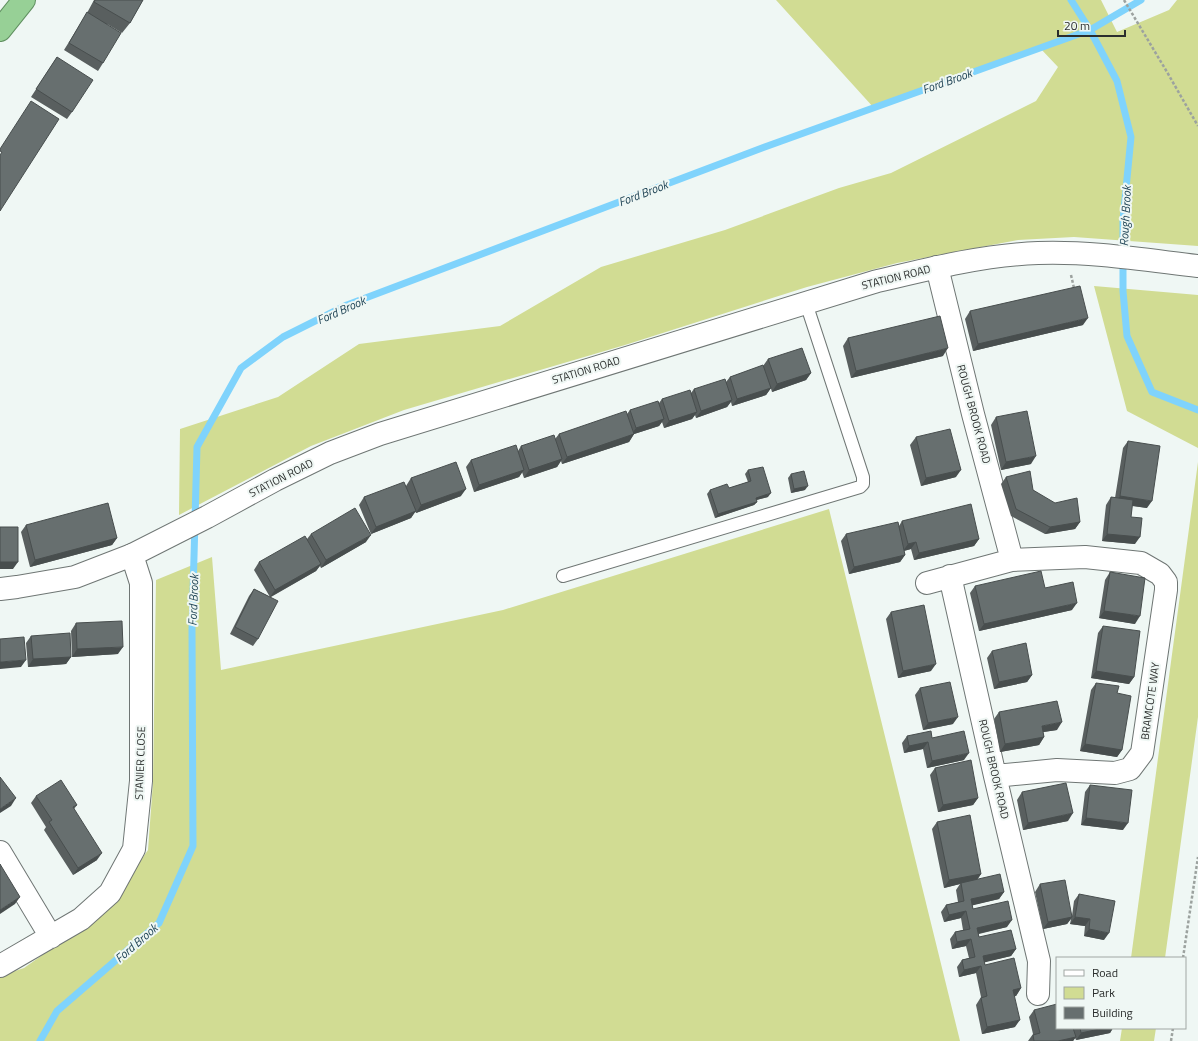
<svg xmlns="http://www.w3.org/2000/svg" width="1198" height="1041" font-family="'Titillium Web',sans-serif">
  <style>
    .green { fill: #d1dc93 }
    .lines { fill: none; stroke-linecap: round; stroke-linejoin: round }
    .stream { stroke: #7fd3fc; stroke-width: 7 }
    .service-casing { stroke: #6f7674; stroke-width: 14 }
    .minor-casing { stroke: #6f7674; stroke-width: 24 }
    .tertiary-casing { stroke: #6f7674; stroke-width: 24 }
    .trunk-casing { stroke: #609060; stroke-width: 24 }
    .path { stroke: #9ca29f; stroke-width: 2.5; stroke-dasharray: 3 2; stroke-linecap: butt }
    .service { stroke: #fff; stroke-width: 12 }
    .minor { stroke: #fff; stroke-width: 22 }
    .tertiary { stroke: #fff; stroke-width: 22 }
    .trunk { stroke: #97d096; stroke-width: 22 }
    .wall { fill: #595f5f }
    .shaded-wall { fill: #484e4e }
    .building { fill: #676f6f; stroke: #484e4e }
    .labels { text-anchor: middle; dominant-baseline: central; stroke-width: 4; stroke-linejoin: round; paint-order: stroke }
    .street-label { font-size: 11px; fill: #2b2e2d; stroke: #eff7f4 }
    .water-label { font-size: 12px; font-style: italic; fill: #1a3f51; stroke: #eff7f4 }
  </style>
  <rect width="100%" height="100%" fill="#eff7f4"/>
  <path class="green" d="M776 0H1101L1117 32 1169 10 1177 0H1198V246L1074 237 1018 240 897 263 807 287 625 345 404 410 311 446 179 515 180 429 278 397 359 344 500 326 601 267 725 230 839 188 891 173 1036 101 1058 67 1040 48 874 108Z
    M1094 286 1198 295V448L1127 411Z
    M1198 462V717L1165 958H1131Z
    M829 509 960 1041H41L46 1030 40 1041H0V976L24 968 105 911 148 850 153 782 156 580 212 557 221 670 503 610Z
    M1122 1028H1156L1154 1041H1120Z"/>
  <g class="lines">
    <path class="stream" d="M1071 0 1090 30 1117 81 1131 137 1123 220V291L1127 336 1152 392 1198 410
      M40 1041 57 1011 159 923 193 846 192 630 197 447 241 368 283 337 347 305 762 148 1090 30 1141 0"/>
    <g class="service-casing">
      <path id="service" d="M563 576 860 487 863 484V477L806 303"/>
    </g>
    <g class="minor-casing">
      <path id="minor" d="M937 267 973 414 1012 560
        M950 576 995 776 1039 961 1038 994
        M927 583 1012 560 1085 557 1141 563 1160 574 1166 582V590L1142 753 1130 769 1115 773 1057 770 995 776
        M0 852 51 937
        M0 966 81 919 110 893 134 849 141 781V583L132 555"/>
    </g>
    <g class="tertiary-casing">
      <path id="tertiary" d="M0 589 17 587 75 577 132 555 207 517 275 480 330 453 380 434 874 282C928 269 983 255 1038 253 1090 251 1146 260 1198 266"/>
    </g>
    <g class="trunk-casing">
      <path id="trunk" d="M0 30 24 0"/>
    </g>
    <path class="path" d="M1124 0 1167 72 1198 126
      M1071 275 1074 288 1072 289
      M1183 958 1198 857
      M1171 1041 1173 1028"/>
    <use href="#service" class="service"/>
    <use href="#minor" class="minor"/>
    <use href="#tertiary" class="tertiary"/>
    <use href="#trunk" class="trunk"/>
  </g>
  <path class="wall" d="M94 0H143L130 23 122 33 107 24 103 63 98 71 64 50 87 13Z
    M57 57 72 112 67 119 31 97Z
    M970 311 1083 325 973 351 965 319Z
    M848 338 943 356 851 378 843 346Z
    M768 359 811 373 806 380 772 392 769 382 771 388 766 395 732 406 731 402 727 407 696 418 695 415 692 419 664 428 662 422 659 426 634 434 629 442 562 464 561 461 557 467 524 478 522 472 519 477 474 492 466 467 471 460 518 451 521 446 555 439 559 434 627 414 630 410 659 403 662 399 691 393 694 389 726 382 730 377 763 366Z
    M996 417 1031 464 1001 470 991 425Z
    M916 437 956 477 921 486 910 445Z
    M1128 441 1147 508 1132 506 1131 517 1135 544 1102 541 1106 505 1111 497 1115 498 1123 448Z
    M748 470 768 497 756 500 757 502 754 505 715 518 707 494 710 490 729 488 748 482 745 474Z
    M791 474 805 490 791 493 788 478Z
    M1006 477 1033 490 1080 522 1075 529 1045 534 1011 516 1001 484Z
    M411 478 461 496 416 513 415 511 411 518 371 534 359 505 364 497 406 486Z
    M902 521 979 539 974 546 914 560 911 549 904 551 905 555 900 562 849 574 841 541 846 534 899 526Z
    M26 525 117 538 112 545 30 567 21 532Z
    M311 534 366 542 321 568 320 566 316 571 271 597 258 639 253 646 230 634 249 596 254 589 270 597 254 570 259 562 307 539Z
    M1110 572 1135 624 1099 618 1105 580Z
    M975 586 1045 588 1072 610 979 631 970 593Z
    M891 612 931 671 898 678 886 619Z
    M76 623 118 654 72 657 71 631Z
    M1103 626 1134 677 1129 684 1091 678 1098 633Z
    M31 636 71 657 66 664 28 667 26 643Z
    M992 651 1032 675 1027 682 994 689 987 658Z
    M1096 683 1117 693 1122 750 1117 757 1080 751 1091 690Z
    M920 688 953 724 923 730 915 695Z
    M999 712 1057 730 1043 732 1044 737 1039 745 1000 752 994 719Z
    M907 736 932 738 964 760 927 768 923 749 904 753 902 743Z
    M935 768 978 798 973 805 938 812 930 775Z
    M1090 785 1123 830 1081 825 1085 792Z
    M1022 792 1068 821 1023 830 1017 800Z
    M36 796 77 805 74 809 97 860 73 875 44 830 46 827 31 803Z
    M937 822 981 874 977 880 1004 892 999 899 972 905 973 909 1007 927 979 934V937L1016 949 1011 956 984 962 985 965 1021 988 1016 996H1014L1015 1027 982 1034 976 1005 981 997 976 973 959 977 957 967 962 960 969 958 966 946 952 949 950 939 955 932 963 930 961 918 944 922 941 912 946 905 958 902 956 890 960 884 944 888 932 829Z
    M1040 884 1072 916 1074 901 1079 894 1104 940 1084 936 1085 926 1070 924 1071 919 1067 924 1043 929 1035 892Z
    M1034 1010 1057 1028H1113L1110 1033 1076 1040 1075 1038 1073 1041H1028L1033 1034 1029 1017Z"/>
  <path class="shaded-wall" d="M1088 318 1083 325 973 351 978 344Z
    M948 348 943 356 851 378 856 371Z
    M811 373 806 380 772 392 777 384Z
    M771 388 766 395 732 406 737 399Z
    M732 400 727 407 696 418 701 411Z
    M697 412 692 419 664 428 669 421Z
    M664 419 659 426 631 435 636 428Z
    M634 434 629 442 562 464 567 457Z
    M1036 456 1031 464 1001 470 1006 462Z
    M562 459 557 467 524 478 529 470Z
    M524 470 519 477 474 492 479 485Z
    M961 470 956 477 921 486 926 478Z
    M808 486 805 490 791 493 794 489Z
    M466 489 461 496 416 513 421 505Z
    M771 493 768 497 753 501 756 498Z
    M1120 496 1152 501 1147 508 1115 503Z
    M757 502 754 505 715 518 718 514Z
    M416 511 411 518 371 534 376 527Z
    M1080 522 1075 529 1045 534 1050 527Z
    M1107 534 1140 537 1135 544 1102 541Z
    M371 535 366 542 321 568 326 560Z
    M117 538 112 545 30 567 35 560Z
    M979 539 974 546 914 560 919 553Z
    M916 542 911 549 903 551 908 544Z
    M905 555 900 562 849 574 854 567Z
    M0 562H18L13 569H0Z
    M321 564 316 571 270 597 275 590Z
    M1077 603 1072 610 979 631 984 624Z
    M1104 611 1140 616 1135 624 1099 618Z
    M123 647 118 654 72 657 77 649Z
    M71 657 66 664 28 667 33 659Z
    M26 660 21 667 0 669V662Z
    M936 664 931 671 898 678 903 671Z
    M1096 671 1134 677 1129 684 1091 678Z
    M1032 675 1027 682 994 689 999 682Z
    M958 717 953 724 923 730 928 723Z
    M1062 722 1057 730 1037 733 1042 726Z
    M1044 737 1039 745 1000 752 1005 744Z
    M928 742 923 749 904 753 909 746Z
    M1085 744 1122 750 1117 757 1080 751Z
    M969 753 964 760 927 768 932 761Z
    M16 798 11 806 0 813V809Z
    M978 798 973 805 938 812 943 805Z
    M1073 813 1068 821 1023 830 1028 823Z
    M1086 818 1128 823 1123 830 1081 825Z
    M102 853 97 860 73 875 78 868Z
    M981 874 976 881 961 883 960 884 944 888 949 880Z
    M1004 892 999 899 966 907 971 899Z
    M20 897 15 904 0 914V910Z
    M966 911 961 918 944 922 949 915Z
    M1072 917 1067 924 1043 929 1048 922Z
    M1075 917 1090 919 1085 926 1070 924Z
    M1012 920 1007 927 972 935 977 928Z
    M1089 929 1109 933 1104 940 1084 936Z
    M971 939 966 946 952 949 957 942Z
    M1016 949 1011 956 978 964 983 956Z
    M981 966 976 973 959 977 964 970Z
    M1021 988 1016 996 1008 998 1013 990Z
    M1020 1020 1015 1027 982 1034 987 1027Z
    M1104 1028H1113L1110 1033 1076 1040 1081 1033Z
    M1076 1037 1073 1041H1058Z"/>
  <path class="building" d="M95 0H143L130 23 94 2Z
    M87 12 121 33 103 63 69 43Z
    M57 57 93 80 72 112 36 89Z
    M31 101 59 119 0 211V155L2 152 0 151V149Z
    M1080 286 1088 318 978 344 970 311Z
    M940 316 948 348 856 371 848 338Z
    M802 348 811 373 777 384 768 359Z
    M763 365 771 388 737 399 730 377Z
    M725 379 732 400 701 411 694 389Z
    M690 390 697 412 669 421 662 399Z
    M658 401 664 419 636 428 630 410Z
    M626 411 634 434 567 457 559 434Z
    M1027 411 1036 456 1006 462 996 417Z
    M950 429 961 470 926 478 916 437Z
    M554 435 562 459 529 470 521 446Z
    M1128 441 1160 446 1152 501 1120 496Z
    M516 445 524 470 479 485 471 460Z
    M456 462 466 489 421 505 411 478Z
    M763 467 771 493 756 498 757 502 718 514 710 490 727 484 729 488 751 481 748 470Z
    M804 471 808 486 794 489 791 474Z
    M1030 471 1033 490 1055 503 1077 498 1080 522 1050 527 1016 509 1006 477Z
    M404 482 416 511 376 527 364 497Z
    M1111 497 1133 500 1131 517 1142 518 1140 537 1107 534Z
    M108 503 117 538 35 560 26 525Z
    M971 504 979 539 919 553 916 542 908 544 902 521Z
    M355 508 371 535 326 560 311 534Z
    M898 522 905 555 854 567 846 534Z
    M0 527H18V562H0Z
    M305 536 321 564 275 590 259 562Z
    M1041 571 1045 588 1073 582 1077 603 984 624 975 586Z
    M1110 572 1145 578 1140 616 1104 611Z
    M254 589 278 601 258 639 235 627Z
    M924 605 936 664 903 671 891 612Z
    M122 621 123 647 77 649 76 623Z
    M1103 626 1140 631 1134 677 1096 671Z
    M70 633 71 657 33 659 31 636Z
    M24 637 26 660 0 662V639Z
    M1026 643 1032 675 999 682 992 651Z
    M950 682 958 717 928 723 920 688Z
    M1096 683 1119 686 1117 693 1131 696 1122 750 1085 744Z
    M1057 701 1062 722 1042 726 1044 737 1005 744 999 712Z
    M931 731 932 738 964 731 969 753 932 761 928 742 909 746 907 736Z
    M971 760 978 798 943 805 935 768Z
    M0 777 16 798 0 809Z
    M61 780 77 805 73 807 102 853 78 868 49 822 52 820 36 796Z
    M1066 783 1073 813 1028 823 1022 792Z
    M1090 785 1132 790 1128 823 1086 818Z
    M970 815 981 874 949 880 937 822Z
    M0 864 20 897 0 910Z
    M1000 874 1004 892 971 899 973 909 1008 901 1012 920 977 928 979 937 1011 930 1016 949 983 956 985 965 1014 958 1021 988 1013 990 1020 1020 987 1027 981 998 987 996 981 966 964 970 962 960 975 957 971 939 957 942 955 932 970 929 966 911 949 915 946 905 964 901 961 883Z
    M1065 880 1072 917 1048 922 1040 884Z
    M1079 894 1115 901 1109 933 1089 929 1090 919 1075 917Z
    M1057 1004V1028H1073L1076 1037 1058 1041H1034L1033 1035 1040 1033 1034 1010Z
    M1080 1028H1104L1081 1033Z"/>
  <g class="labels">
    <g class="street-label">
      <text transform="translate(896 277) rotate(-14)">STATION ROAD</text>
      <text transform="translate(586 370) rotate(-17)">STATION ROAD</text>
      <text transform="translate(974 414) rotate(75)">ROUGH BROOK ROAD</text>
      <text transform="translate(281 478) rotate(-27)">STATION ROAD</text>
      <text transform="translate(1150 701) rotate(-82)">BRAMCOTE WAY</text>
      <text transform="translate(140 763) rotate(-88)">STANIER CLOSE</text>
      <text transform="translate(994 769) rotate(77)">ROUGH BROOK ROAD</text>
    </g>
    <g class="water-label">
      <text transform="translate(947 81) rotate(-20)">Ford Brook</text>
      <text transform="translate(643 193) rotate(-21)">Ford Brook</text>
      <text transform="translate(1125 216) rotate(-87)">Rough Brook</text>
      <text transform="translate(341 310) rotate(-24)">Ford Brook</text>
      <text transform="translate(193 600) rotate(-88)">Ford Brook</text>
      <text transform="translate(136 943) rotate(-41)">Ford Brook</text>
    </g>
  </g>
  <rect x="1056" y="957" width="130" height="72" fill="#eff7f4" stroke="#a1a7a4"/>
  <rect x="1064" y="970" width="20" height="6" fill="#ffffff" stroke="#a1a7a4"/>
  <text x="1092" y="977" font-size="12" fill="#2b2e2d">Road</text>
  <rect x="1064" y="987" width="20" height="12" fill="#d1dc93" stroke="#a1a7a4"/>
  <text x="1092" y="997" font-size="12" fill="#2b2e2d">Park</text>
  <rect x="1064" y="1007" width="20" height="12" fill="#676f6f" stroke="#a1a7a4"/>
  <text x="1092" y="1017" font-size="12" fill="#2b2e2d">Building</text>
  <path d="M1058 30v6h67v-6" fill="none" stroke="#2b2e2d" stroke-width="2"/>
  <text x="1064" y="30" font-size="12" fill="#2b2e2d" stroke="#eff7f4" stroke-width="3" paint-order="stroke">20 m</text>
</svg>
